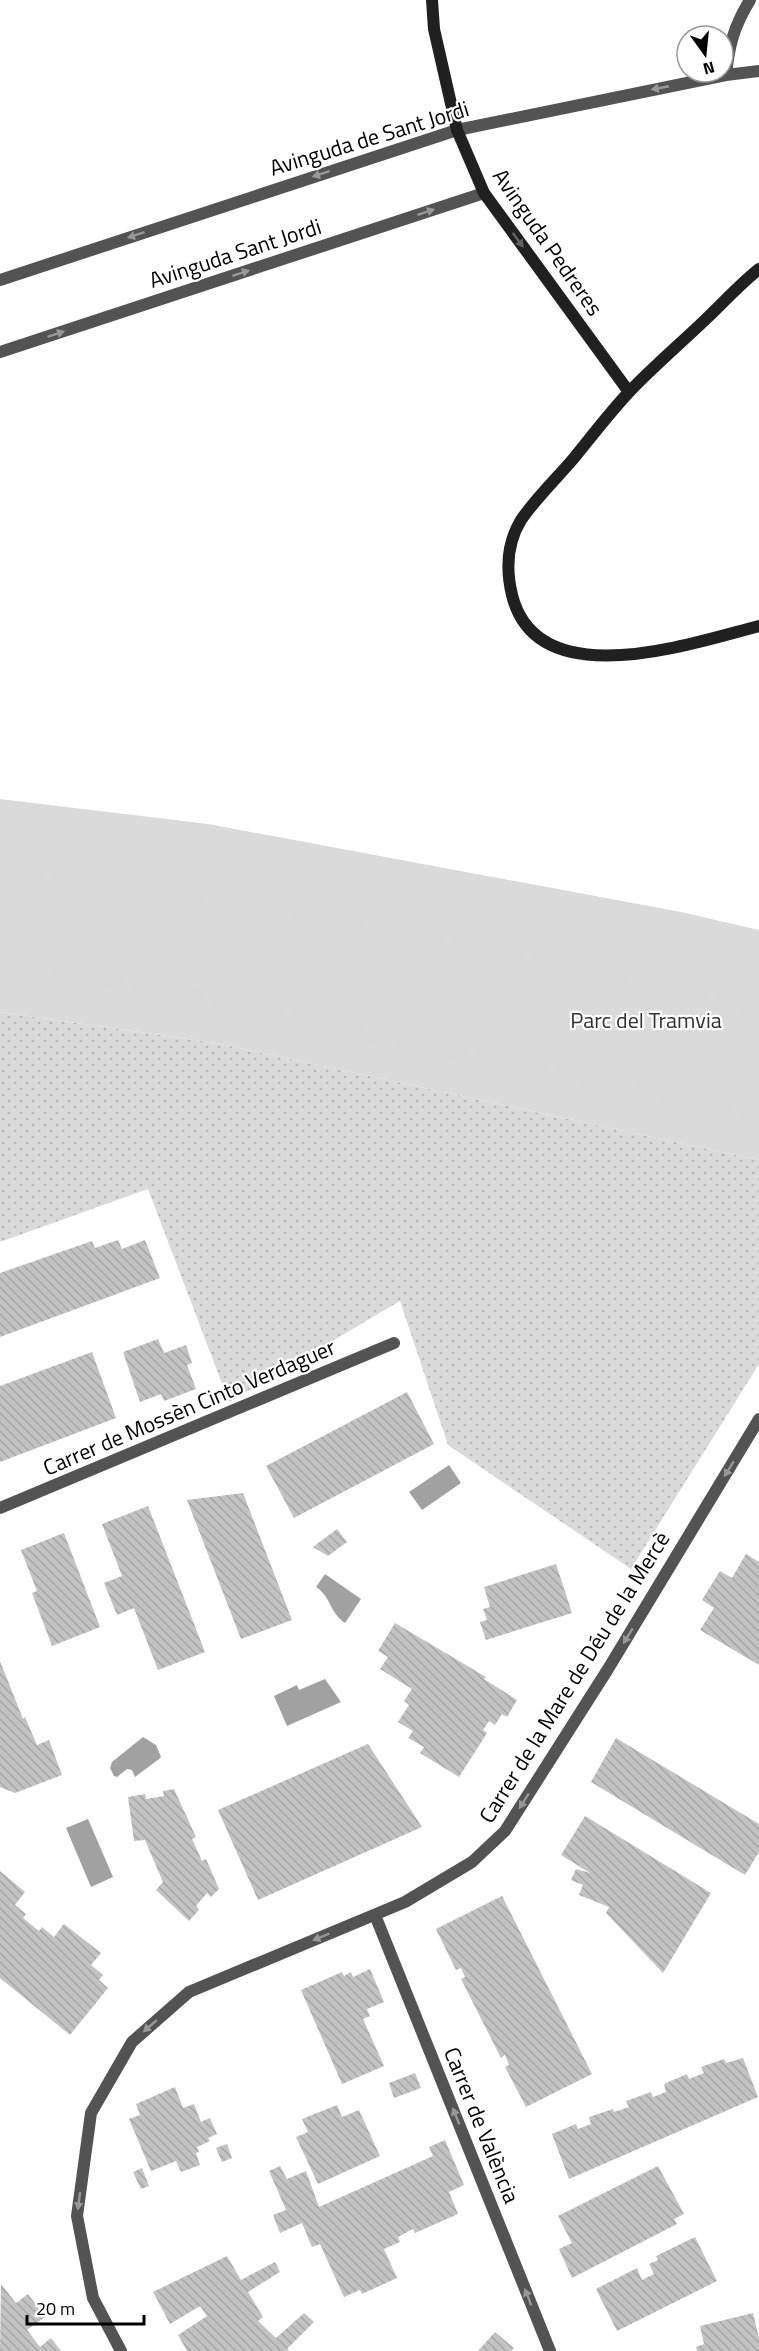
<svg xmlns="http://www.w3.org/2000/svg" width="759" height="2351" font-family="'Titillium Web',sans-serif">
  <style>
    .grass { fill: url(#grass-dots) }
    .park { fill: #dadada }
    .water { fill: #a1a1a1 }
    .building { fill: url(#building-back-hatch) }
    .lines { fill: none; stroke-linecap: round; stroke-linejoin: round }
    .highway-tunnel { stroke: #d9d9d9; stroke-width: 18; stroke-dasharray: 18 9; stroke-linecap: butt }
    .street { stroke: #535353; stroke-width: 12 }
    .secondary { stroke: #202020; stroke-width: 12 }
    .oneway { fill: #989898 }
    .oneway2 { fill: #636363 }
    .labels { text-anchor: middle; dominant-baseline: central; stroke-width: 4.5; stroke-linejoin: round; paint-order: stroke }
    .street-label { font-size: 22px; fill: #000; stroke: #fff }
    .park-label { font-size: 22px; fill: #313131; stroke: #fff }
  </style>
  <defs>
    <pattern id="grass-dots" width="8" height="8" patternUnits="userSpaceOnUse" patternTransform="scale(1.5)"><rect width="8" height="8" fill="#dadada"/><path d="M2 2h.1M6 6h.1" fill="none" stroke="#b9b9b9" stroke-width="1.8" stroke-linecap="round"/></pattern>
    <pattern id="building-back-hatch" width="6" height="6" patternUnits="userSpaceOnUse" patternTransform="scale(1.5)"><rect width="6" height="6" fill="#c3c3c3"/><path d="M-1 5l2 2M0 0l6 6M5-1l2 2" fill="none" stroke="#a6a6a6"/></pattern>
  </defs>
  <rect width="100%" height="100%" fill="#fff"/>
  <path class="grass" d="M0 1012 216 1043 759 1160V1364L631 1569 448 1445 400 1301 229 1402 148 1189 0 1242Z"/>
  <path class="park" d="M0 799 208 824 681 912 759 930V1160L216 1043 0 1012Z"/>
  <path class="water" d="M449 1465 461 1483 422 1510 409 1492Z
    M325 1574 361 1599 345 1623C329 1612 332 1598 316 1587Z
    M325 1679 341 1702 287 1726 274 1696 297 1685 299 1690Z
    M143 1737 156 1745 161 1757 159 1759 135 1777 132 1770 127 1769 117 1777 114 1776 110 1768 112 1762Z
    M88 1819 113 1877 91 1887 66 1828Z"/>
  <path class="building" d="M118 1240 122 1249 145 1240 160 1278 0 1337V1273L92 1241 95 1248Z
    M158 1339 164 1353 186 1345 192 1363 187 1365 196 1389 164 1401 161 1394 140 1402 123 1352Z
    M92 1352 116 1418 0 1462V1386Z
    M407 1392 434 1444 294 1518 266 1466Z
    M243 1493 292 1620 241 1639 187 1500Z
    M148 1506 205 1652 158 1670 134 1608 117 1615 104 1583 122 1576 102 1524Z
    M337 1529 347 1542 328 1556 313 1547Z
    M64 1533 100 1627 52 1646 32 1593 37 1591 21 1550Z
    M746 1554 759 1562V1665L700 1630 714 1608 702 1600 720 1571 732 1578Z
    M556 1564 572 1613 486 1640 480 1622 487 1620 483 1609 490 1607 484 1587Z
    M395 1623 486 1677 484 1679 517 1700 507 1717 502 1714 495 1725 489 1721 483 1730 487 1733 459 1777 420 1753 424 1747 408 1738 413 1731 398 1722 409 1705 404 1701 412 1689 380 1669 388 1657 378 1651Z
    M0 1661 23 1719 25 1717 37 1745 49 1740 62 1775 15 1793 0 1787Z
    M616 1738 759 1824V1852L745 1875 591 1782Z
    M368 1744 422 1827 258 1900 218 1810Z
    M174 1789 196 1837 192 1839 202 1861 206 1859 219 1889 211 1897 207 1893 196 1906 199 1910 189 1921 156 1890 163 1882 145 1840 134 1841 128 1797 145 1794 146 1799 164 1796 163 1791Z
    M585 1816 711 1893 663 1973 606 1913 609 1907 579 1895 583 1885 571 1880 576 1869 590 1873 561 1855Z
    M0 1871 25 1892 15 1905 26 1914 23 1918 39 1931 42 1927 54 1937 64 1924 101 1953 91 1965 103 1975 99 1980 108 1988 70 2035 0 1978Z
    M502 1896 592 2074 526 2107 505 2067 509 2065 505 2055 501 2058 461 1979 465 1977 461 1968 456 1970 436 1929Z
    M370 1969 384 2002 367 2009 370 2016 363 2019 384 2066 342 2084 301 1990 342 1972 344 1976 351 1972 353 1977Z
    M743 2058 758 2097 569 2179 552 2134 576 2124 578 2129 591 2124 589 2117 613 2109 614 2112 629 2107 626 2101 651 2092 653 2097 666 2092 664 2084 687 2074 689 2079 704 2073 701 2067 724 2059 726 2063Z
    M415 2073 421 2088 394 2098 389 2083Z
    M175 2087 183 2108 194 2104 201 2122 210 2118 217 2134 208 2138 210 2141 197 2147 199 2152 196 2153 200 2165 181 2172 176 2161 151 2171 129 2119 140 2115 136 2104Z
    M337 2105 342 2117 359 2110 380 2156 318 2184 296 2137 308 2132 302 2119Z
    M445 2140 464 2185 449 2192 458 2214 415 2233 413 2229 398 2237 400 2242 384 2249 397 2278 362 2294 360 2290 344 2297 320 2244 312 2247 302 2223 280 2233 273 2215 286 2210 269 2171 280 2166 287 2179 306 2171 319 2207 433 2156 429 2147Z
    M227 2144 232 2158 222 2162 216 2148Z
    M658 2166 684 2214 674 2219 677 2224 572 2278 559 2249 572 2243 558 2216Z
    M142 2168 149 2186 141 2189 133 2172Z
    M695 2237 717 2281 617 2331 596 2289 637 2268 642 2280 654 2274 649 2264 658 2260 656 2256Z
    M227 2256 241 2280 275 2262 280 2272 248 2292 263 2317 258 2321 276 2338 304 2313 314 2322 287 2349 289 2351H187L178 2335 207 2316 200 2306 170 2324 153 2292Z
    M1 2284 16 2303 28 2294 45 2317 27 2330 40 2347 51 2338 61 2351H0Z
    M753 2313 759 2338V2351H697L696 2347 704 2344 700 2326Z
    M495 2332 514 2348 511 2351H478Z"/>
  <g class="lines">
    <path class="highway-tunnel" d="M0 864 398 927 759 1011
      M0 961 45 966 759 1115"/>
    <path class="street" d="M726 75C729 45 734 26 750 0
      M0 280 457 130 726 75 759 71
      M0 352 484 193
      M0 1508 394 1343
      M375 1915 550 2351
      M121 2351 93 2298 77 2216 91 2113 132 2042 189 1992 405 1902 472 1862 505 1831 608 1669 759 1419"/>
    <path class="secondary" d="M432 0 434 29 457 130 484 193 629 392
      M759 269C740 284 723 303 706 319 681 343 654 366 630 391 610 412 592 436 574 458 557 478 536 498 521 520 507 543 506 570 512 595 537 697 692 643 759 626"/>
  </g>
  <defs><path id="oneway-solid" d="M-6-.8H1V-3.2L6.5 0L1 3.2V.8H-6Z" transform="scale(1.5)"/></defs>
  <g class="oneway">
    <use href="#oneway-solid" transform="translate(660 88) rotate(169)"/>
    <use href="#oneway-solid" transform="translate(321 174) rotate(162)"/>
    <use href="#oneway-solid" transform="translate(426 212) rotate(-18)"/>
    <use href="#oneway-solid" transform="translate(136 235) rotate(162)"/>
    <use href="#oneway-solid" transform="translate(241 273) rotate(-18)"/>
    <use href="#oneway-solid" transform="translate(56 334) rotate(-18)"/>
    <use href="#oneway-solid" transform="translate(729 1469) rotate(121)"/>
    <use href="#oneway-solid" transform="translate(628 1636) rotate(121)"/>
    <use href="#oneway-solid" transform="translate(524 1801) rotate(122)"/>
    <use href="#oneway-solid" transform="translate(321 1937) rotate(157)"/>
    <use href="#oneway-solid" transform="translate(150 2026) rotate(139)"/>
    <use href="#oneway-solid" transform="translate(456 2116) rotate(-112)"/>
    <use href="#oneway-solid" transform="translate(79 2201) rotate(97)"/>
    <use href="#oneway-solid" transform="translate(528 2297) rotate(-112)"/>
  </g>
  <use class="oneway2" href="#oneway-solid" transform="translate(518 240) rotate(54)"/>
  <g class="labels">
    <g class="street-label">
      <text transform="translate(369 138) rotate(-17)">Avinguda de Sant Jordi</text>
      <text transform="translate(548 242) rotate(55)">Avinguda Pedreres</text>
      <text transform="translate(235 253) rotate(-18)">Avinguda Sant Jordi</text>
      <text transform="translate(189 1407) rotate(-23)">Carrer de Mossèn Cinto Verdaguer</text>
      <text transform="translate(574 1677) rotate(-58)">Carrer de la Mare de Déu de la Mercè</text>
      <text transform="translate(482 2125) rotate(68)">Carrer de València</text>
    </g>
    <g class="park-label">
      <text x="646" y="1020">Parc del Tramvia</text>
    </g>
  </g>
  <g transform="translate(705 54) rotate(165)"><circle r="28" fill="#ffffff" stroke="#999999" stroke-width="1.5"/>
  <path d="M0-4.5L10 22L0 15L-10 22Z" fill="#000000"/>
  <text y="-9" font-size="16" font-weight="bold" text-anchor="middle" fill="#000000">N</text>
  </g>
  <path d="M27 2315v9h117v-9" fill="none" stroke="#000000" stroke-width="3"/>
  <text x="36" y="2315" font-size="18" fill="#000000" stroke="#ffffff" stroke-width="4.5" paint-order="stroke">20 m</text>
</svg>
